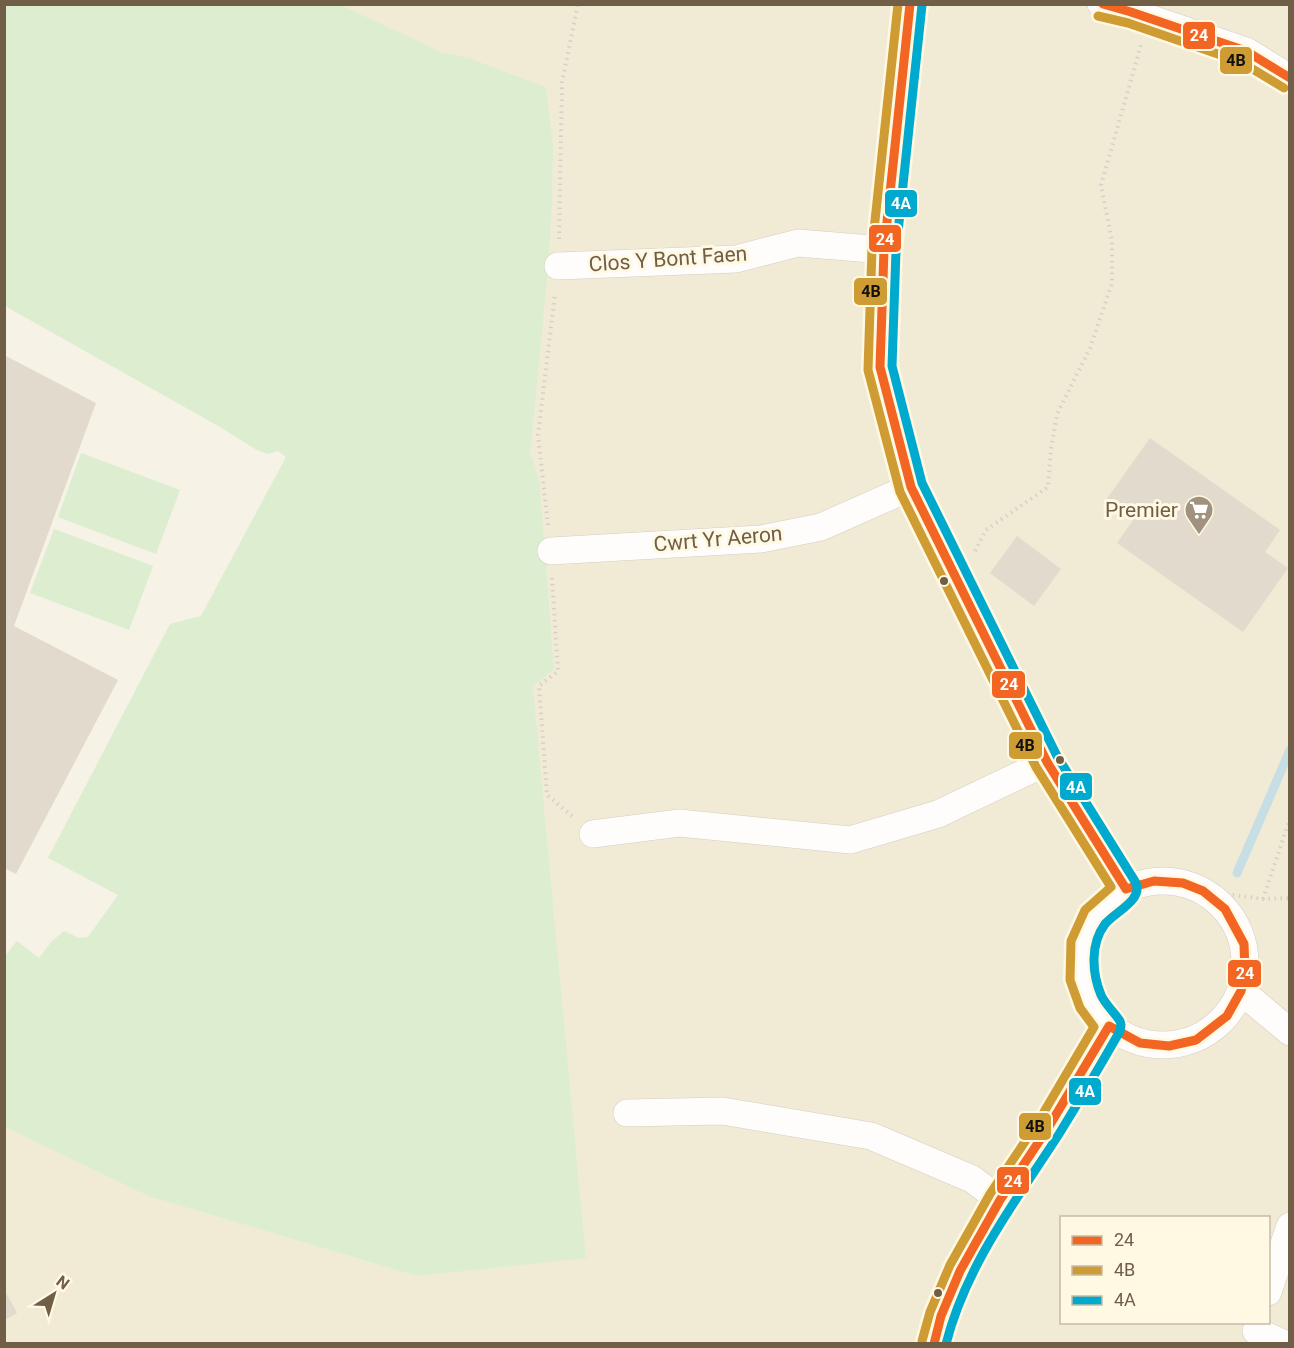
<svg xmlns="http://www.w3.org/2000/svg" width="1294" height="1348" font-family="Roboto,sans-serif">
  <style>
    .residential { fill: #f1ead5; fill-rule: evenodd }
    .green { fill: #dcedd0 }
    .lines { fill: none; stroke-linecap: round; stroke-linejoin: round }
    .stream { stroke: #c8dee5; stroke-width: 9 }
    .building { fill: #e2dacd }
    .street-casing { stroke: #d4cec0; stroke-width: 28 }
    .path { stroke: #d7d0c8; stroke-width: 4; stroke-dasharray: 1.5 4.5; stroke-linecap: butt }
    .street { stroke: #fefdfb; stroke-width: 27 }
    .bus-1-casing { stroke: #fff9e4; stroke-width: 14 }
    .bus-2-casing { stroke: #fff9e4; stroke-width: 14 }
    .bus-3-casing { stroke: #fff9e4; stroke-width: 14 }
    .bus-1 { stroke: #f26522; stroke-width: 9 }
    .bus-2 { stroke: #cf9c34; stroke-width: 9 }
    .bus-3 { stroke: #00a9ce; stroke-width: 9 }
    .bus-dot { fill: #715e47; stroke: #fff9e4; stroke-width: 2 }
    .labels { text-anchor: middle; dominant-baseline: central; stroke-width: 6; stroke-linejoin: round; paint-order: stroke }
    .street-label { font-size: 21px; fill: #715e47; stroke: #fff9e4 }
    .poi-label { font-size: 21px; fill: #715e47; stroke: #fff9e4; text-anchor: end }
    .line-badge { stroke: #fff9e4; stroke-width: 2 }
    .badge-label { font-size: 16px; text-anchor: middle; font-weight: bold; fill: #fff }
    .pale-badge-label { font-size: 16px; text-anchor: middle; font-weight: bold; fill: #111 }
  </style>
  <rect width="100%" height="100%" fill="#f6f2e5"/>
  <path class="residential" d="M341 5H1289V1343L5 1344V1127L148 1196 417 1276 586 1257 533 687 554 669 540 486 538 475 534 468 533 459 530 458 548 271 552 205 553 143 546 87 469 58 441 52ZM1062 1218H1268V1322H1062Z"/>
  <path class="green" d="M5 5H341L441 52 469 58 546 87 553 143 552 205 548 271 530 457 533 459C534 469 539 476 540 486L554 669 533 687 586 1258 417 1276 148 1196 5 1127V956L17 941 39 958 51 942 64 931 79 938 88 937 118 895 48 858 170 624 201 616 286 457 278 451 267 454 255 449 220 427 5 306Z
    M81 453 180 490 156 554 58 517Z
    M54 529 153 566 129 630 30 593Z"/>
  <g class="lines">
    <path class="stream" d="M1237 873 1290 750"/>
  </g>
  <path class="building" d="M4 355 96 403 14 626 118 680 16 874 4 868Z
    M1150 438 1280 530 1265 552 1288 568 1243 632 1117 543 1133 520 1106 500Z
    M1017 536 1061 569 1034 606 990 573Z
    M4 1289 17 1313 4 1320Z"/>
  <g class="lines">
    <g class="street-casing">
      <path id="street" d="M910 4 884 250 880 367 911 487 1047 762 1126 889
        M1101 4 1131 12 1246 51 1290 78
        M558 266 736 259 798 243 884 250
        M551 551 761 539 821 527 911 487
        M593 834 679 823 850 840 938 814 1047 762
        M1081 963a82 82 0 1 1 164 0a82 82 0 1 1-164 0Z
        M1241 991 1290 1032
        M627 1113 722 1111 871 1136 972 1179 1000 1200
        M1268 1292 1290 1226
        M1256 1331 1285 1344
        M934 1344 941 1316 960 1271 1000 1200 1048 1128 1109 1026"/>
    </g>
    <path class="path" d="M559 239 562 82 578 4
      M548 525 538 435 555 294
      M975 551 986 530 1048 487 1051 449 1057 414 1090 348 1112 283V241L1101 185 1141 45
      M552 578 558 671 539 686 547 795 572 816
      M1203 891 1263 899 1290 898
      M1263 899 1290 818"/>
    <use href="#street" class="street"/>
    <g class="bus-1-casing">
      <path id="bus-1" d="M910 4 884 250 880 367 911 487 1047 762 1126 889
        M1103 4 1131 12 1246 51 1290 78
        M1109 1026 1140 1043 1169 1046 1196 1040 1227 1016 1241 991 1245 972 1244 944 1225 909 1203 891 1183 883 1154 881 1126 889
        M934 1344 941 1316 960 1271 1000 1200 1048 1128 1109 1026"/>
    </g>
    <g class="bus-2-casing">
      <path id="bus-2" d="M898 4 872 249 868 370 900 492 1036 767 1111 887 1085 910 1071 941 1070 980 1080 1008 1094 1027 1038 1122 990 1194 950 1265 930 1312 922 1341
        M1098 16 1128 23 1241 62 1284 88"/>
    </g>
    <g class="bus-3-casing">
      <path id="bus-3" d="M922 5 896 251 892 366 922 483 1057 756 1136 883C1143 900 1115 912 1105 924 1090 944 1092 973 1101 995 1105 1004 1114 1012 1120 1021L1121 1025 1120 1031C1100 1066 1080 1100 1059 1134 1016 1201 966 1265 946 1344"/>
    </g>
    <use href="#bus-1" class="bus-1"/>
    <use href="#bus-2" class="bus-2"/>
    <use href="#bus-3" class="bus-3"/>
  </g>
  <defs>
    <g id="supermarket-pin" transform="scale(1.5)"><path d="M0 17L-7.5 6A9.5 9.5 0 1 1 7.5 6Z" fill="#a0927e" stroke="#fff9e4"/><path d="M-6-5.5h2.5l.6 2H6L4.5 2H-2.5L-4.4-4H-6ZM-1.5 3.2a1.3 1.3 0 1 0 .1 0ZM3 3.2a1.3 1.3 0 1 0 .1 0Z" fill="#fff"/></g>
  </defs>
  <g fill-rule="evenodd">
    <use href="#supermarket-pin" x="1199" y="510"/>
  </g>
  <g class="bus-dot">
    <circle cx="944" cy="581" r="5"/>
    <circle cx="1060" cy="760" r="5"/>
    <circle cx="938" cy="1293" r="5"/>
  </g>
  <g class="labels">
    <g class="street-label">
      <text transform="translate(668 259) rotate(-4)">Clos Y Bont Faen</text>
      <text transform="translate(718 539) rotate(-5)">Cwrt Yr Aeron</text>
    </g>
    <g class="poi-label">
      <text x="1178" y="510">Premier</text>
    </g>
  </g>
  <g class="line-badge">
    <rect x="1182" y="21" width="34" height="29" rx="6" fill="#f26522"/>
    <rect x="1219" y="46" width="34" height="29" rx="6" fill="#cf9c34"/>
    <rect x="884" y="189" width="34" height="29" rx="6" fill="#00a9ce"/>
    <rect x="868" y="224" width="34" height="29" rx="6" fill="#f26522"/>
    <rect x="853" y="277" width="35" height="29" rx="6" fill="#cf9c34"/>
    <rect x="991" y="670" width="35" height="29" rx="6" fill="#f26522"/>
    <rect x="1008" y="731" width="35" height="29" rx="6" fill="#cf9c34"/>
    <rect x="1059" y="772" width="34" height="29" rx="6" fill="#00a9ce"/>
    <rect x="1227" y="959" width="35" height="29" rx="6" fill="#f26522"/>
    <rect x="1068" y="1077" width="34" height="29" rx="6" fill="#00a9ce"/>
    <rect x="1018" y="1112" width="34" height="29" rx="6" fill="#cf9c34"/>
    <rect x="996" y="1166" width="34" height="29" rx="6" fill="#f26522"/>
  </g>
  <g class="badge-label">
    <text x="1199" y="41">24</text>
    <text x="901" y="209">4A</text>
    <text x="885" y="245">24</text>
    <text x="1009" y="690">24</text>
    <text x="1076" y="793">4A</text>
    <text x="1245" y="979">24</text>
    <text x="1085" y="1097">4A</text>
    <text x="1013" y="1187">24</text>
  </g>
  <g class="pale-badge-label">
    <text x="1236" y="66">4B</text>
    <text x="871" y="297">4B</text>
    <text x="1025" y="751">4B</text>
    <text x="1035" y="1132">4B</text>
  </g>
  <rect width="1294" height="1348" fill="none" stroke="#715e47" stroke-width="12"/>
  <rect x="1060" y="1216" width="210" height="108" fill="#fff9e4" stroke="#c6bba5" stroke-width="1.5"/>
  <rect x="1072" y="1236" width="30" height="9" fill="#f26522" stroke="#c6bba5" stroke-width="1.5"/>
  <text x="1114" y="1246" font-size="18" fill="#715e47">24</text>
  <rect x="1072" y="1266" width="30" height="9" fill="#cf9c34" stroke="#c6bba5" stroke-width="1.5"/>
  <text x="1114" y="1276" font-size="18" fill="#715e47">4B</text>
  <rect x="1072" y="1296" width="30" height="9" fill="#00a9ce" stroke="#c6bba5" stroke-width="1.5"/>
  <text x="1114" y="1306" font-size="18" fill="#715e47">4A</text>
  <g transform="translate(54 1294) rotate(37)" stroke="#fff9e4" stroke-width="4.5" paint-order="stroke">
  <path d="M0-4.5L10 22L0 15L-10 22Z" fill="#715e47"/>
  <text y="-9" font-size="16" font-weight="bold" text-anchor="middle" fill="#715e47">N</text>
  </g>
</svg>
